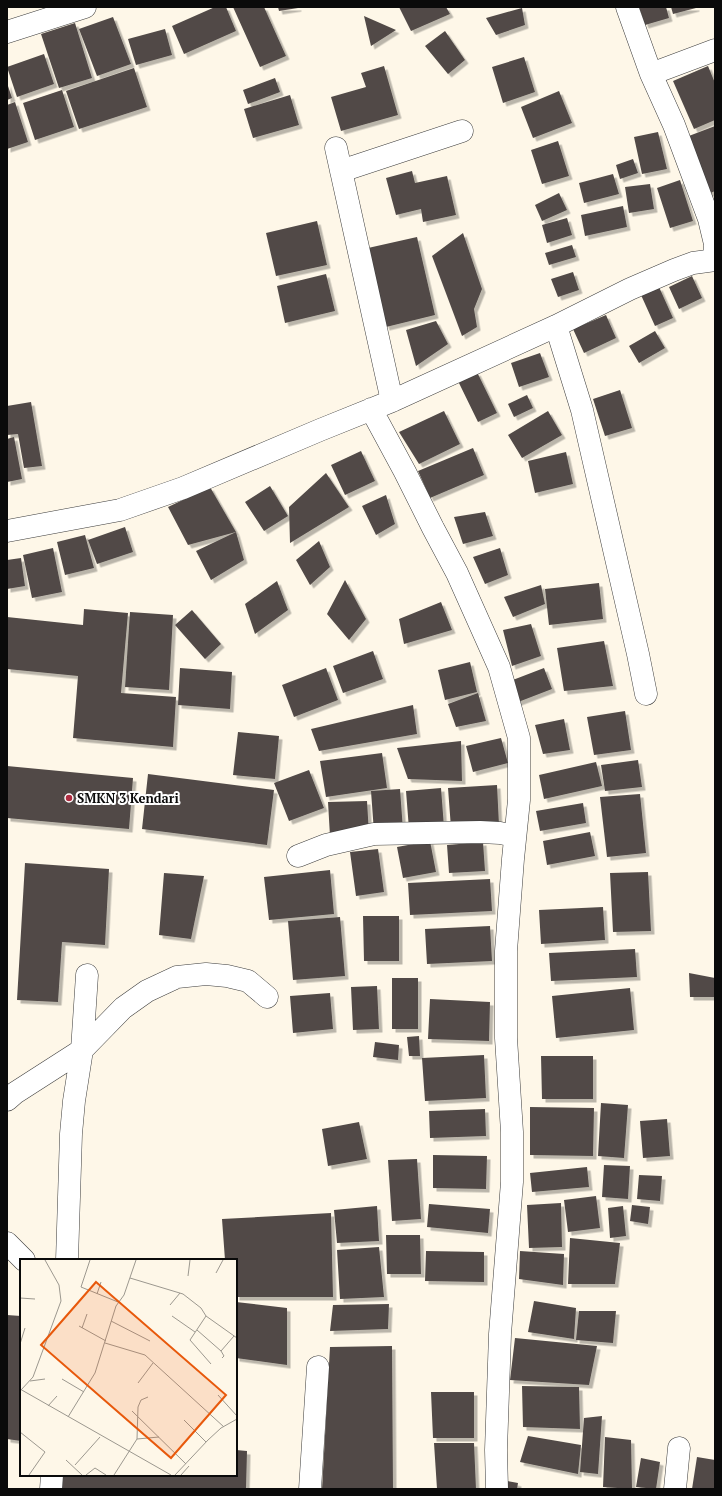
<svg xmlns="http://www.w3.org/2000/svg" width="722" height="1496" font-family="'PT Serif',serif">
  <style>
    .building { fill: #514a47; filter: url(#shadow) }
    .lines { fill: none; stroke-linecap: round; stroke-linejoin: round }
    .minor-casing { stroke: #3d3d3d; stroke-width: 23 }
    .minor { stroke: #fff; stroke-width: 22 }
    .poi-dot { fill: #af2c41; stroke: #fff; stroke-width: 1.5 }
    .labels { text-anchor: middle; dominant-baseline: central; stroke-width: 4; stroke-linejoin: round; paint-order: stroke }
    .poi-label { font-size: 13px; font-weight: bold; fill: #0a0a0a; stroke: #fff; text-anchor: start }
    .inset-road { fill: none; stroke: #9c988f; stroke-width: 1 }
    .view { fill: #e8590c; fill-opacity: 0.15; stroke: #e8590c; stroke-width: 2 }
    .inset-edge { fill: none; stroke: #0a0a0a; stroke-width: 2 }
  </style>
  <defs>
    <filter id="shadow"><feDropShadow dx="3.5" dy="3.5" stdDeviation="0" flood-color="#0004"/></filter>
  </defs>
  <rect width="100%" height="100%" fill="#fef7e8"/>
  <path class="building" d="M215 7H226L236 31 184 54 172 26Z
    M233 7H264L286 56 260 67Z
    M278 7H298V8L279 11Z
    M399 7H446L450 14 411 31Z
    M639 7H666L669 18 645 25Z
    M671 7H696V8L673 14Z
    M522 8 525 25 496 35 486 18Z
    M364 16 396 30 371 46Z
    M113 17 131 64 97 76 79 29Z
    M75 23 92 78 59 88 41 34Z
    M165 29 172 55 136 65 128 39Z
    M445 31 465 60 448 74 425 46Z
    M44 54 54 84 17 97 7 67Z
    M524 57 535 92 503 103 492 67Z
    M384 66 398 115 341 131 331 97 366 87 361 73Z
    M708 66 715 83V120L694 129 673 81Z
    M134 68 147 107 79 129 66 91Z
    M275 78 280 92 248 104 243 90Z
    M7 83 12 98 7 100Z
    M62 90 74 127 35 140 23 103Z
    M559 91 572 123 533 138 521 107Z
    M290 95 299 125 253 138 244 109Z
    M15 102 28 142 7 149V105Z
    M715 126V191L704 196 681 139Z
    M658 132 667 169 642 174 634 137Z
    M558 141 569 176 542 184 531 150Z
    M633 159 638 173 620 179 616 165Z
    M412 171 415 183 447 176 456 215 423 222 421 209 396 215 386 178Z
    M613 174 619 194 584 203 579 183Z
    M680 180 693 221 670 228 657 188Z
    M650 184 654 209 629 213 625 187Z
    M559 193 567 210 542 221 535 205Z
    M623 206 627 227 585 236 581 215Z
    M567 218 572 235 547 243 542 225Z
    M317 221 327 265 276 276 266 233Z
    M463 233 482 289 474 309 477 327 462 336 432 256Z
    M417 237 435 315 386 327 368 248Z
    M572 245 576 257 549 265 545 253Z
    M573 272 579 290 558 297 551 279Z
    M326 274 335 311 285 323 277 286Z
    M692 276 702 298 679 309 669 287Z
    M659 287 673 318 655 326 641 295Z
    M606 315 616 338 584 353 573 329Z
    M436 321 448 344 416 366 406 330Z
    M655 331 665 348 639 363 629 346Z
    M540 353 549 377 519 387 511 363Z
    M477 372 497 413 478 422 458 381Z
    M620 390 632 428 605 436 593 399Z
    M527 395 533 408 514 417 508 404Z
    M31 402 42 466 24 468 18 434 7 435V406Z
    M444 411 460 444 419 464 399 432Z
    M548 411 562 435 522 458 508 435Z
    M14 437 22 479 7 482V439Z
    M473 448 484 475 430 498 418 471Z
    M361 451 375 481 345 495 331 465Z
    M566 452 573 484 535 493 528 461Z
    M326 473 349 507 290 543 289 507Z
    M270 486 288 516 264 531 245 502Z
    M210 487 236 532 188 545 168 507Z
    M386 495 395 524 376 535 362 506Z
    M485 512 493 536 463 544 454 517Z
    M125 527 133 552 97 564 88 540Z
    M236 532 244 560 211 580 196 551Z
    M85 535 94 568 65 575 57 542Z
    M319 541 330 567 310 585 296 560Z
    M53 548 62 592 32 598 23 555Z
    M500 548 508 575 485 584 473 557Z
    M21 558 25 586 7 589V560Z
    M345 580 366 619 349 640 327 614Z
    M277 581 288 610 255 634 245 604Z
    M599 583 603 619 549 625 545 589Z
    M541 585 545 604 513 617 504 597Z
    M441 602 452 630 404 644 399 619Z
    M84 609 128 613 121 693 176 697 173 747 73 738 78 676 7 669V617L83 625Z
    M192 610 221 644 205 659 175 625Z
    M130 612 173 615 169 690 125 687Z
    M531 624 541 656 512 666 503 630Z
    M604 641 613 686 564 691 557 648Z
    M373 651 383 679 343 693 333 666Z
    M470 662 477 692 445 700 438 670Z
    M180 668 232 672 230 709 178 705Z
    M326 668 338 700 294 717 282 685Z
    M544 668 552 689 513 704 505 683Z
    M478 693 486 721 456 727 448 704Z
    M413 705 417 734 319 751 311 729Z
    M625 711 631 750 594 755 587 717Z
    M564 719 570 750 543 754 535 725Z
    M238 732 279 736 275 779 233 775Z
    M501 738 508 763 473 772 466 746Z
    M461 741 462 781 408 779 397 748Z
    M382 753 387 788 326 797 320 761Z
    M638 760 642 787 605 791 601 765Z
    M596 762 602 786 544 799 539 775Z
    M7 766 133 778 129 829 7 818Z
    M309 770 324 808 289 821 274 783Z
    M148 774 274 790 267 845 142 829Z
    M497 785 499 825 451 828 448 788Z
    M441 788 444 827 409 829 406 791Z
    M400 789 403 830 374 832 371 791Z
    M640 794 646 853 607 857 600 797Z
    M367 801 369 834 330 836 328 802Z
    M583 803 586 823 540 831 536 811Z
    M590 832 595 856 547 865 543 841Z
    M430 841 436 872 403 878 397 847Z
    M483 842 485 871 449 873 447 845Z
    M378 849 384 892 356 896 350 852Z
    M25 863 109 869 105 945 62 942 58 1002 17 1000Z
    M330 870 334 914 269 920 264 877Z
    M648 872 651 931 613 932 610 873Z
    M164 873 204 876 191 939 159 935Z
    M490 879 492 911 410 915 408 883Z
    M603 907 605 940 541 944 539 910Z
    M363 916H399V961H364Z
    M340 917 345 976 293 980 288 921Z
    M490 926 492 961 427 964 425 929Z
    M635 949 637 977 551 981 549 953Z
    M689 973 715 978V997H690Z
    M392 978H418V1029H392Z
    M377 986 379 1029 353 1030 351 987Z
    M630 988 634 1030 556 1038 552 996Z
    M330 993 333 1029 293 1033 290 996Z
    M430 999 490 1002 489 1041 428 1039Z
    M419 1036 420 1056H409L407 1037Z
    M375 1042 399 1045 398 1060 373 1057Z
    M484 1055 486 1098 425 1101 422 1058Z
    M541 1056H593V1099H542Z
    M601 1103 628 1105 624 1158 598 1156Z
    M530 1107 594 1108 593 1156 530 1155Z
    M485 1109 486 1136 430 1138 429 1111Z
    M667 1119 670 1156 643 1158 640 1121Z
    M359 1122 367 1159 328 1166 322 1129Z
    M433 1155 487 1156 486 1189 433 1188Z
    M417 1159 421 1219 392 1221 388 1160Z
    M604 1165 630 1166 628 1199 602 1197Z
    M587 1167 589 1187 532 1192 530 1173Z
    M639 1175 662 1176 660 1201 637 1199Z
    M596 1196 600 1228 568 1232 564 1200Z
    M561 1203 562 1247 529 1248 527 1205Z
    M429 1204 490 1209 488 1233 427 1227Z
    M632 1205 650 1207 648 1224 630 1221Z
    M377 1206 379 1241 337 1243 334 1210Z
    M623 1206 626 1236 610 1238 608 1208Z
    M331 1213 333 1297H236V1260H225L222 1219Z
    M386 1235H420L421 1274H387Z
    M570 1238 620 1243 615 1284H568Z
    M379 1247 384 1297 340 1299 337 1250Z
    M426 1251 484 1252V1282L425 1281Z
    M520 1251 564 1254 563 1285 519 1279Z
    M534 1301 576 1308 574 1339 528 1332Z
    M236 1302 287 1308V1365L236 1358Z
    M389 1304 388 1329 330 1331 333 1305Z
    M579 1311H616L613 1343 576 1340Z
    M7 1315 21 1316V1441L7 1439Z
    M515 1338 597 1346 589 1385 510 1380Z
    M392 1346 393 1489H322L330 1347Z
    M522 1386 579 1387 580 1429 523 1427Z
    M431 1392H474V1438H433Z
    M602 1416 598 1474 580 1472 584 1418Z
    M528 1436 581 1445 578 1474 520 1462Z
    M605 1437 631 1440 632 1489 603 1487Z
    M434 1443H474L476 1489H437Z
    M236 1450 247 1451 246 1489H55L57 1475H236Z
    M697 1457 715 1460V1489H692Z
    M641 1458 660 1462 656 1489 636 1487Z
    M491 1478 518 1483 517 1489H490Z"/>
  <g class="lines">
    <g class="minor-casing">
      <path id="minor" d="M627 7 651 74 674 125 709 219 715 244 714 260
        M7 32 85 7
        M651 74 715 50
        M336 148 392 401
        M341 171 462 131
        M556 326 582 410 638 654 646 694
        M371 409 405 472 433 528 457 573 499 667 519 738V800L513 859 506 951V1038L512 1132V1182L500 1334 496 1450 497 1489
        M7 531 120 510 183 488 320 430 392 401 556 326 630 289 674 270 693 263 715 260
        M298 856 326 845 374 834 480 832 500 833 515 836
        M7 1100 15 1093 82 1050 123 1008 147 991 177 977 206 974 227 976 248 981 267 997
        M7 1243 24 1260
        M67 1260 71 1134 74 1101 82 1050 87 975
        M51 1489 52 1475
        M310 1489 318 1367
        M675 1489 679 1448"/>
    </g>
    <use href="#minor" class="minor"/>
  </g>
  <circle class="poi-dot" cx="69" cy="798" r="4"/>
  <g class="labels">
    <g class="poi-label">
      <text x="77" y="798">SMKN 3 Kendari</text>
    </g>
  </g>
  <g transform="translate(20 1259)">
    <rect width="217" height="217" fill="#fef7e8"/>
    <path class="inset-road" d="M70 1 61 28 98 43M196 14 203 1M168 17 170 1M110 19 163 35 181 49 186 57 217 79M77 35 81 23M0 39 15 40M150 46 160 34M152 57 175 73M186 57 170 81 191 105M91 62 130 82M59 67 86 82M62 69 67 55M177 71 201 92M85 84 125 96 204 168M0 85 5 69M202 99 204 97 201 92 214 77M42 120 64 133M10 122 25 120M118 124 133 104M0 130 151 216M1 131 13 118 41 42 39 26 25 1M198 136 217 157M28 147 37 137M112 152 166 205M48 158 75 114 96 47 104 36 116 1M164 161 186 183M0 173 25 193 9 216M117 180 139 178M46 201 62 216M55 206 80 178M66 216 75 209 86 216M94 216 117 180 118 148 121 141 128 138M155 216 188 181 201 169 217 160M161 216 169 207"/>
    <path class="view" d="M76 23 206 136 151 199 21 86Z"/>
    <rect width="217" height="217" class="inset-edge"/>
  </g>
  <rect width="722" height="1496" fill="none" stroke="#0a0a0a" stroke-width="16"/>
</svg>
